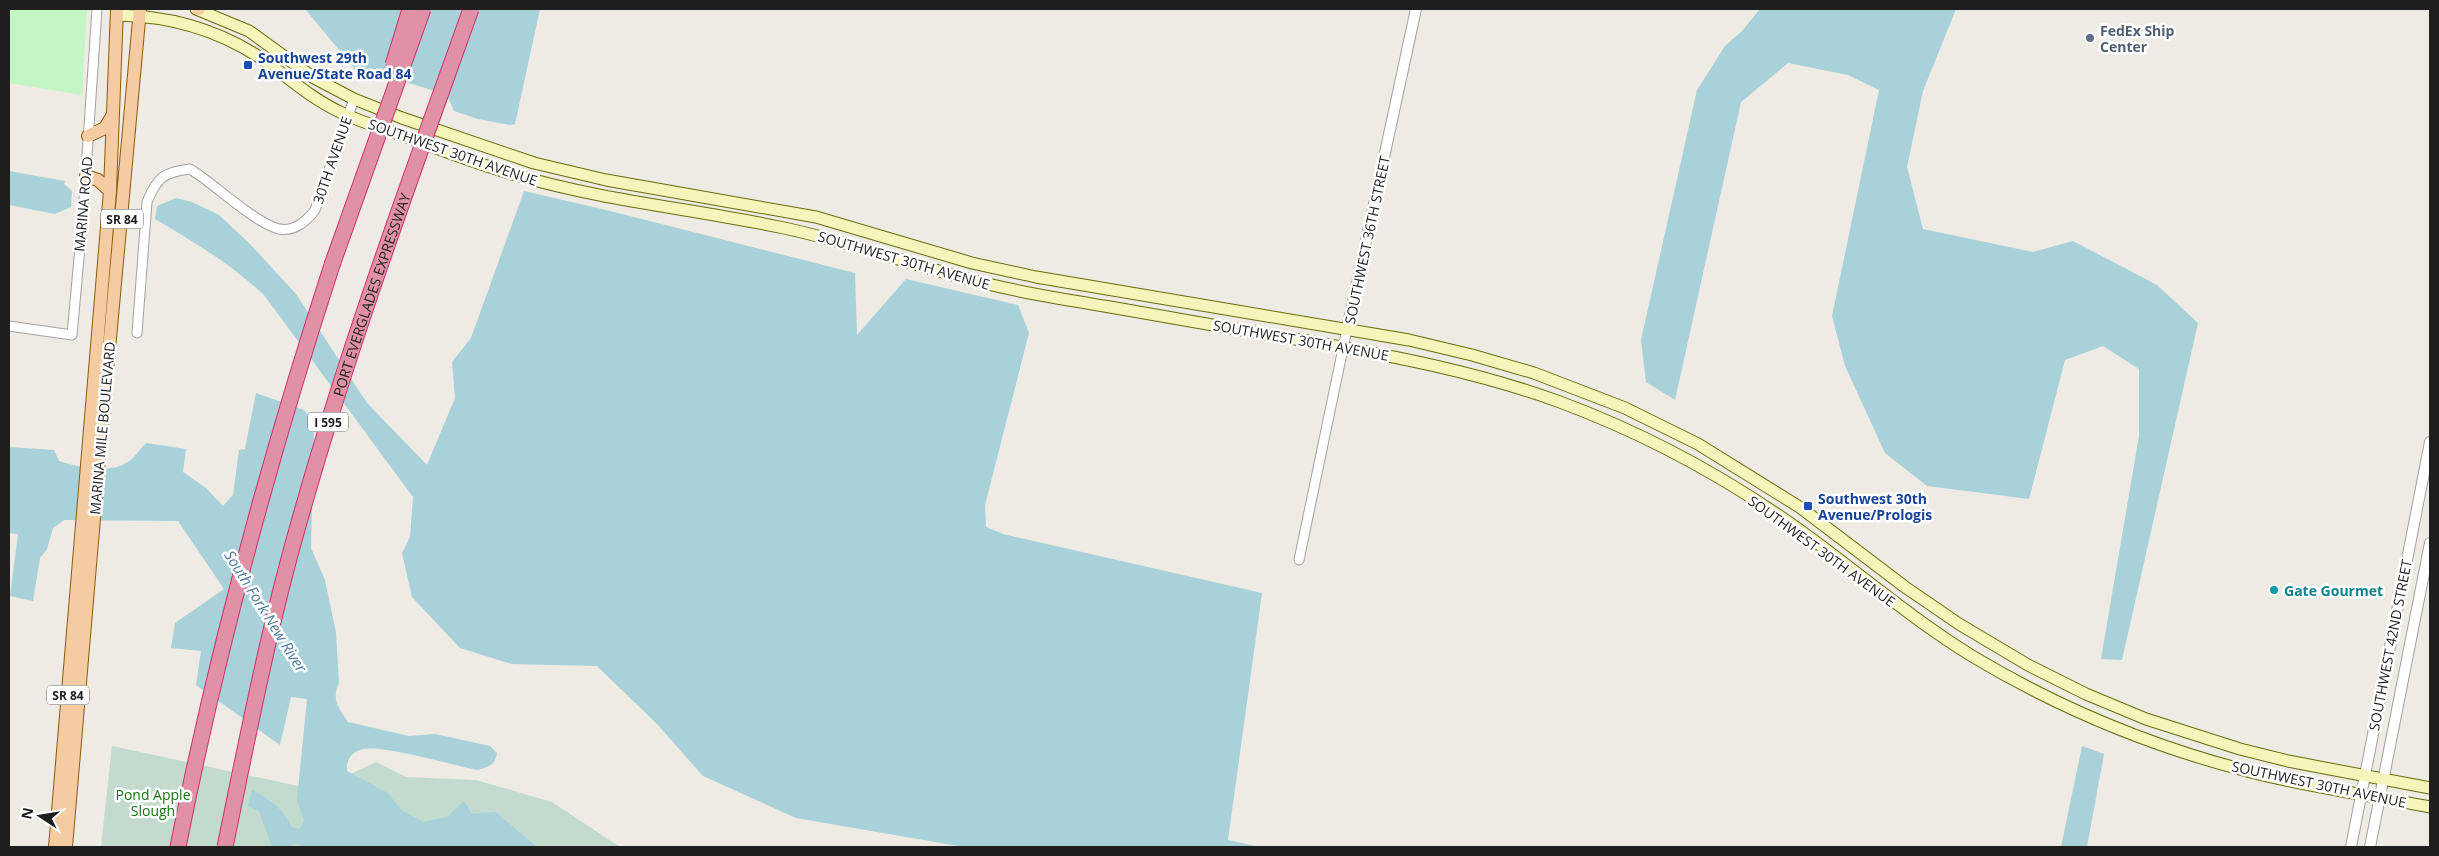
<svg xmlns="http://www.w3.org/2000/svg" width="2439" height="856" font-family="'Open Sans',sans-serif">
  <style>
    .wetland { fill: #c2dbce }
    .park { fill: #c4f5c5 }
    .water { fill: #a8d1d9 }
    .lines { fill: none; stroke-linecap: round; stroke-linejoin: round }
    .minor-casing { stroke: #a2a2a2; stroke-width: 11 }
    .tertiary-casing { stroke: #a2a2a2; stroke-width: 12 }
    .secondary-casing { stroke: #686d0c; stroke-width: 13 }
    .primary-casing { stroke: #8d5a0a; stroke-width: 14 }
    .motorway-casing { stroke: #cd306f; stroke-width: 17 }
    .minor { stroke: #fff; stroke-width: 9 }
    .tertiary { stroke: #fff; stroke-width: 10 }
    .secondary { stroke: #f5f4bb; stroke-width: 11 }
    .primary { stroke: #f5cca2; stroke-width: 12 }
    .motorway { stroke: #e091a5; stroke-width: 15 }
    .motorway-bridge-casing { stroke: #cd306f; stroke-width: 17; stroke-linecap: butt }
    .motorway-bridge { stroke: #e091a5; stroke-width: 15 }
    .service-dot { fill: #5c6f8a; stroke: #fff; stroke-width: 2 }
    .transit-dot { fill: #1a4fb4; stroke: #fff; stroke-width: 2 }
    .culture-dot { fill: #0f9aa8; stroke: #fff; stroke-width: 2 }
    .labels { text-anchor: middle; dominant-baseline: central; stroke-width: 5; stroke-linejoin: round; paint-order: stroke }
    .shield { fill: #fff; stroke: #626262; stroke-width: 1 }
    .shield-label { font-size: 12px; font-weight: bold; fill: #1e1e1e }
    .service-label { font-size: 14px; font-weight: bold; fill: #4e5e75; stroke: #fff; text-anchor: start }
    .transit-label { font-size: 14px; font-weight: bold; fill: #164399; stroke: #fff; text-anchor: start }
    .street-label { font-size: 14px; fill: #1e1e1e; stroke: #fff }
    .culture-label { font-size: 14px; font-weight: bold; fill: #0d838f; stroke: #fff; text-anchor: start }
    .park-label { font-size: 14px; fill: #137515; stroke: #fff }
    .water-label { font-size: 15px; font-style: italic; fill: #4e7ba0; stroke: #fff }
  </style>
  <rect width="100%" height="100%" fill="#eeeae4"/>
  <path class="wetland" d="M112 746 317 790 376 762 406 777 476 780 552 802 620 847H101Z"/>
  <path class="park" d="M9 9H87L82 95 9 83Z"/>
  <path class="water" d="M305 9H540L515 124 510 125 478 119 454 111 447 95 384 75 364 80Z
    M1760 9H1956L1923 91 1907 167 1923 229 2033 252 2073 241 2157 285 2198 323 2122 660 2101 659 2139 436V369L2103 346 2065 360 2029 499 1927 486 1885 453 1845 366 1832 316 1879 90 1848 75 1788 63 1741 102 1675 400 1646 382 1641 340 1697 90 1725 46 1742 31Z
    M9 171 65 181 64 184 72 191 71 207 55 214 9 205Z
    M524 191 606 210 855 273 857 335 906 279 1018 305 1029 333 985 505 986 527 1003 534 1262 593 1228 840 1260 847H964L796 818 703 776 657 724 597 666 512 664 460 648 412 597 402 553 410 537 413 497 264 295C231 264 194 242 155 219L157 206 176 198 192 202 219 215 250 244 296 294 367 403 427 465 455 398 452 362 471 338Z
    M256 393 304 410 314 422 311 548 325 580 336 633 339 683C331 699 339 709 348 722L409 736 435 734 490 746 497 753C495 766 488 767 477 770 453 765 384 745 363 749 351 752 346 760 347 771L388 793 401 810 423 822 447 817 464 801 472 814 496 812 537 847H305L294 843 290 847H272L259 811 248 806 252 790C270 799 283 809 292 827L300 829 304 821 297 800 307 699 291 697 280 745 196 685 201 651 171 648 175 623 224 589 178 521 64 520 53 528 47 549 40 558 33 601 10 596 18 534 9 533V447L54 450 59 461C77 467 109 474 126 463 134 459 140 449 146 443L186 449 183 472 206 488 223 506 233 495 239 450 245 449Z
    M2082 746 2104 754 2087 847H2061Z"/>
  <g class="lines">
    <g class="minor-casing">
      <path id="minor" d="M9 326 72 335 83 214 97 9
        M137 333 147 202C157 178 163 172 190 169 215 184 253 222 279 229 294 232 307 221 315 210L354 99
        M1299 560 1347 329"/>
    </g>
    <g class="tertiary-casing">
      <path id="tertiary" d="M1347 329 1416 9
        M2351 847 2430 442
        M2370 847 2430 543"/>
    </g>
    <g class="secondary-casing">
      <path id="secondary" d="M196 9 249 31 314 78 354 99 402 118 534 163 606 180 816 217 972 263 1036 277 1409 340 1472 355 1534 373 1625 408 1698 444 1801 508 1905 587 1959 624 2028 665 2086 694 2146 719 2240 749 2288 761 2430 788
        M117 15C172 16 223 31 268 63 292 81 313 99 340 112 358 121 379 127 398 134 437 148 476 164 516 175 604 201 695 209 784 228 845 241 904 262 964 278 1012 291 1061 299 1110 307 1176 319 1241 330 1307 341 1393 356 1478 372 1560 402 1646 434 1727 478 1801 531 1859 573 1912 619 1972 656 2057 707 2151 746 2247 771 2307 787 2369 795 2430 807"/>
    </g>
    <g class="primary-casing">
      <path id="primary" d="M198 9H199
        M88 136 105 128 112 116
        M86 176 98 180 110 191
        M55 847 110 191 117 9
        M66 847 100 448 140 9"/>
    </g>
    <g class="motorway-casing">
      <path id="motorway" d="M178 847C217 650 270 456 332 265"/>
    </g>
    <use href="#minor" class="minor"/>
    <use href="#tertiary" class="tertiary"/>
    <use href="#secondary" class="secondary"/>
    <use href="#primary" class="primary"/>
    <use href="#motorway" class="motorway"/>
    <g class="motorway-bridge-casing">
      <g id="motorway-bridge">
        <path d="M393 65 410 9"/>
        <path d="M332 265 423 9"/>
        <path id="s1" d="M225 847C247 740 268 631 298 526 347 350 410 180 471 9"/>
      </g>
    </g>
    <use href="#motorway-bridge" class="motorway-bridge"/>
  </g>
  <circle class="service-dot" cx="2090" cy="38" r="5"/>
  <g class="transit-dot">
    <rect x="243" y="60" width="10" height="10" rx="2.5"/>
    <rect x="1803" y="501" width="10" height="10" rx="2.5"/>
  </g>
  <circle class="culture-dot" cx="2274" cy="590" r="5"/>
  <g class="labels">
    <g class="shield">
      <rect x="101" y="209.5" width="42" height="19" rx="4"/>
      <rect x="308" y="412.5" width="40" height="19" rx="4"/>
      <rect x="47" y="685.5" width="42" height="19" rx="4"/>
    </g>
    <g class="shield-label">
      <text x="122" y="219">SR 84</text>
      <text x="328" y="422">I 595</text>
      <text x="68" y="695">SR 84</text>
    </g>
    <g class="service-label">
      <text x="2100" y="30">FedEx Ship<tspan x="2100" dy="16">Center</tspan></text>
    </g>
    <g class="transit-label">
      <text x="258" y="57">Southwest 29th<tspan x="258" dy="16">Avenue/State Road 84</tspan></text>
      <text x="1818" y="498">Southwest 30th<tspan x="1818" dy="16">Avenue/Prologis</tspan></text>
    </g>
    <g class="street-label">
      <text transform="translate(453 152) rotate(19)">SOUTHWEST 30TH AVENUE</text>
      <text transform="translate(332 160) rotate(-71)">30TH AVENUE</text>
      <text transform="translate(83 204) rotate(-85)">MARINA ROAD</text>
      <text transform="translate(1367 240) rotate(-78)">SOUTHWEST 36TH STREET</text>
      <text transform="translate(904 260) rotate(16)">SOUTHWEST 30TH AVENUE</text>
      <text stroke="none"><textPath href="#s1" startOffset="572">PORT EVERGLADES EXPRESSWAY</textPath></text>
      <text transform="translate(1301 340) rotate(10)">SOUTHWEST 30TH AVENUE</text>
      <text transform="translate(102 428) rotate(-85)">MARINA MILE BOULEVARD</text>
      <text transform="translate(1822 551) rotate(36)">SOUTHWEST 30TH AVENUE</text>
      <text transform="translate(2390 645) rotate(-79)">SOUTHWEST 42ND STREET</text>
      <text transform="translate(2319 784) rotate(12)">SOUTHWEST 30TH AVENUE</text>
    </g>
    <g class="culture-label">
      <text x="2284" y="590">Gate Gourmet</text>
    </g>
    <g class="park-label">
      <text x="153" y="794">Pond Apple<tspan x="153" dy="16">Slough</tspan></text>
    </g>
    <g class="water-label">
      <text transform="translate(266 611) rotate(58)">South Fork New River</text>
    </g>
  </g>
  <rect width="2439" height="856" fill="none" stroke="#1e1e1e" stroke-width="20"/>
  <g transform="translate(40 816) rotate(282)" stroke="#ffffff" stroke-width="4" paint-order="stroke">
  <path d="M0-4L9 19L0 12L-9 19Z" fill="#1e1e1e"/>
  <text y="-8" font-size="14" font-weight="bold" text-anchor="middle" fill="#1e1e1e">N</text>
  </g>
</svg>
